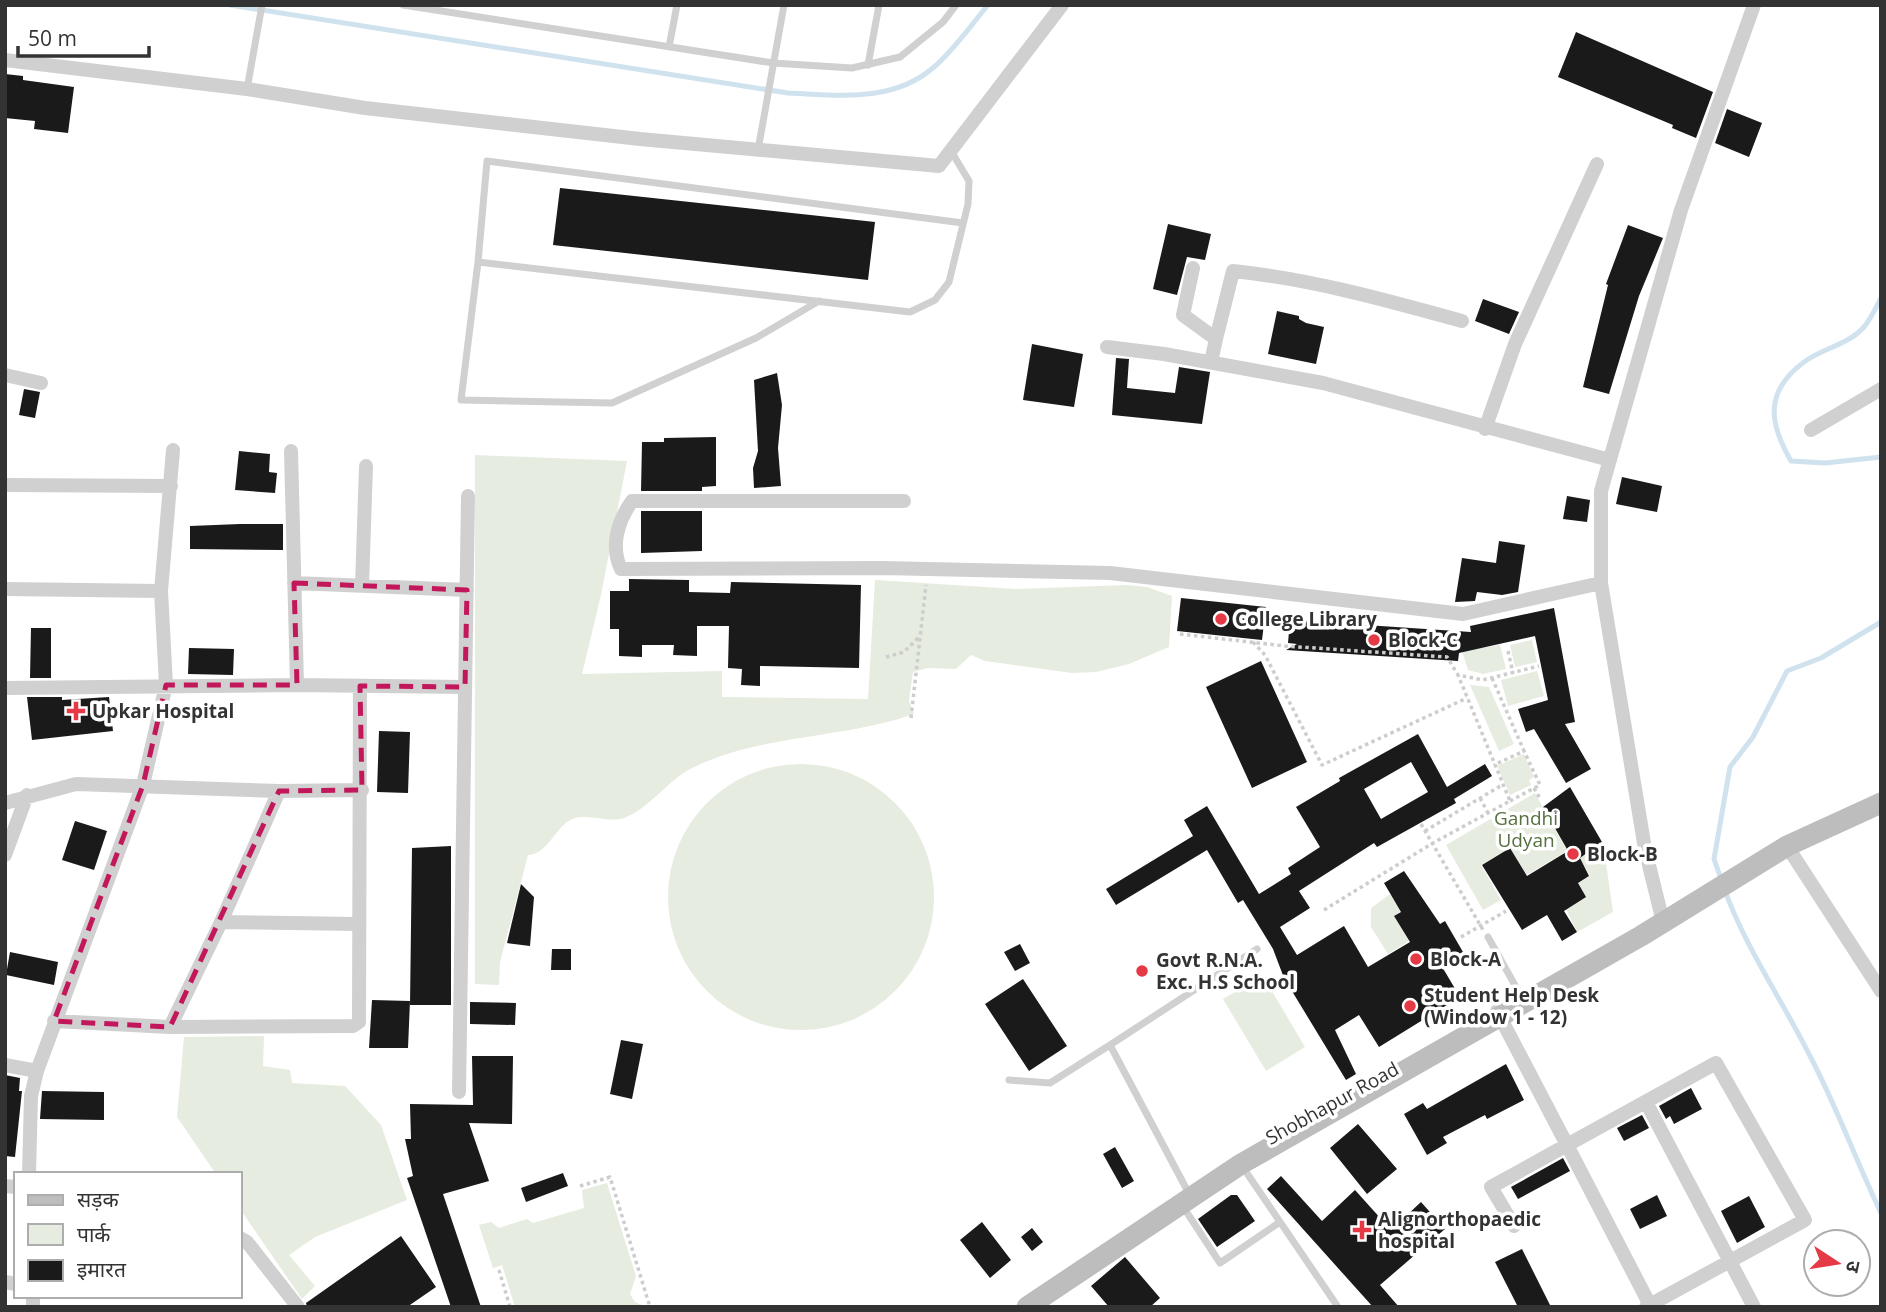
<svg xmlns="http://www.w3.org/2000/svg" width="1886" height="1312" font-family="'Open Sans','Noto Sans Devanagari',sans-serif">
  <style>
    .green { fill: #e6ecdf }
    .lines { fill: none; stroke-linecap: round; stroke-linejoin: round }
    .stream { stroke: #cfe2ee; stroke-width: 5 }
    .building { fill: #1a1a1a; fill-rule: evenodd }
    .path { stroke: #cdcdcd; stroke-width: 3.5; stroke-dasharray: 3.5 3.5; stroke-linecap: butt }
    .service { stroke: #d0d0d0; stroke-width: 7 }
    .minor { stroke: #d0d0d0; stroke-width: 14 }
    .secondary { stroke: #bdbdbd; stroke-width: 21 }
    .marked { fill: none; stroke: #c2185b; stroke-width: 5; stroke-dasharray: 14 9; stroke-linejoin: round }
    .poi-dot { fill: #e63946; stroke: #fff; stroke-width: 2.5 }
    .labels { text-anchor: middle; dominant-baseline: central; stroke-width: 7; stroke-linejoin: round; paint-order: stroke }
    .poi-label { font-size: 19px; font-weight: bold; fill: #333; stroke: #fff; text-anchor: start }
    .park-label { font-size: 19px; fill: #56703f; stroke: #fff }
    .street-label { font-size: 19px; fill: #333; stroke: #fff }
  </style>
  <rect width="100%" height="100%" fill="#fff"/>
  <path class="green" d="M475 455 627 461 601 595 582 674 722 671V697L868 699 875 580 1016 589 1127 585 1147 587 1172 596 1169 647 1129 664 1096 672 1072 673 985 661 971 655 956 669 928 668 913 672 909 701 914 714C842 739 762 734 692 768 668 780 649 809 624 818 606 824 583 810 567 822 554 832 545 855 528 855L500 962 499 985 475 984Z
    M1532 640 1537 662 1515 667 1510 645Z
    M1500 645 1506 669 1483 674 1468 670 1462 651Z
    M1537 671 1544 696 1508 706 1501 680Z
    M1470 685 1489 687 1514 744 1499 751Z
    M1524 754 1534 777 1529 780 1531 785 1510 795 1497 766Z
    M668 897a133 133 0 1 1 266 0a133 133 0 1 1-266 0Z
    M1535 793 1567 851 1527 875 1510 848 1481 865 1501 900 1483 910 1446 845Z
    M1603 842 1613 912 1577 932 1559 895 1590 876 1580 858Z
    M1390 894 1401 911 1394 916 1409 941 1388 954 1371 927V908Z
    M1263 976 1305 1047 1266 1071 1223 999Z
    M264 1036 263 1066 290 1070 292 1083 345 1086 381 1125 407 1200 315 1237 289 1255 315 1286 302 1299 240 1209V1174H216L177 1117 184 1037Z
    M607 1183 636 1276 630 1294 635 1302 646 1307H515L502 1265 493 1268 479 1225 491 1222 499 1228 527 1219 533 1223 584 1208 582 1190Z"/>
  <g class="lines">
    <path class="stream" d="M230 5 788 93C839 95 893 103 934 67 954 50 971 25 988 5
      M1881 298C1876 307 1871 319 1864 327 1848 345 1823 348 1804 362 1764 392 1769 423 1791 461L1825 463 1881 457
      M1721 879 1714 859 1730 767 1753 737 1787 671 1821 658 1881 622
      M1724 888C1745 947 1782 1000 1810 1056 1837 1107 1856 1161 1881 1213"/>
  </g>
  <path class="building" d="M1576 32 1713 92 1696 138 1672 128 1673 125 1558 77Z
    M5 74 23 76V80L74 87 68 133 34 129 35 121 5 118Z
    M1727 109 1762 123 1749 157 1715 143Z
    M560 188 875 222 868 280 553 245Z
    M1168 224 1211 234 1205 260 1187 257 1177 295 1153 289Z
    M1628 225 1663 238 1639 296 1609 394 1583 387 1608 285 1606 284Z
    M1483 299 1519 312 1509 334 1475 321Z
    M1277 311 1299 316V319L1306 323 1324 327 1316 364 1268 354Z
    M1032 344 1083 354 1074 407 1023 400Z
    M1116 358 1129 359 1127 388 1175 393 1179 367 1210 372 1202 424 1112 415Z
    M777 373 782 405 778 448 781 486 754 488 753 468 758 451 754 380Z
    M24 389 40 392 35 418 19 415Z
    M716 437V486L702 487V491H641L642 442H664V438Z
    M239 451 270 454 269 472 277 473 275 493 235 490Z
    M1622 477 1662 486 1657 512 1616 504Z
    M1567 496 1590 500 1587 522 1563 519Z
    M641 511H702V551L641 553Z
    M240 524H283V550L190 549V526Z
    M1499 541 1525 545 1518 592 1502 595 1477 592 1475 601 1455 602 1462 558 1496 563Z
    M629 579 689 580V592L730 593 731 582 861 585 859 668 760 666V686L741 685 742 669 728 668 729 626H697V656L673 655 674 645H642V657L619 656V629H610V591H629Z
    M1181 598 1266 607 1262 640 1177 631Z
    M1554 608 1575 722 1565 724 1591 769 1566 783 1534 729 1526 732 1518 709 1548 700 1535 636 1459 653 1458 661 1286 650 1297 644 1288 643 1290 620 1471 632 1470 626Z
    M31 628H51V678H30Z
    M189 648 234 649 233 675 188 674Z
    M1261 661 1307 762 1252 788 1206 687Z
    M27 697H62V700L109 697 113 731 32 740Z
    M379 731 410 732 408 793 377 792Z
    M1418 734 1447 787 1485 764 1492 776 1454 799 1456 803 1377 847 1374 843 1299 891 1310 908 1280 927 1297 955 1344 926 1368 967 1410 942 1394 916 1401 912 1384 883 1404 871 1440 924 1445 921 1463 952 1441 965 1460 997 1379 1047 1359 1015 1335 1030 1356 1074 1346 1080 1284 978 1273 949 1243 900 1238 903 1207 850 1116 905 1106 889 1193 836 1184 820 1207 806 1259 894 1291 874 1288 868 1320 847 1296 807 1340 781 1339 778ZM1411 762 1428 792 1381 819 1364 789Z
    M1570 787 1602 842 1580 858 1589 876 1578 883 1586 897 1564 911 1577 932 1562 941 1547 915 1522 930 1482 865 1510 848 1527 876 1568 851 1543 807Z
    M75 821 107 831 94 870 62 860Z
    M451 846V1005H410L412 848Z
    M521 884 534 897 530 946 507 943Z
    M1020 944 1030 963 1015 971 1004 952Z
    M552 949H571V970H551Z
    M10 952 58 962 54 985 6 975Z
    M1023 979 1067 1046 1029 1071 985 1004Z
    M372 1000 410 1001 408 1048H369Z
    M470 1002 516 1003 515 1025 470 1024Z
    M621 1040 643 1044 632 1099 610 1094Z
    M472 1056H513L512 1124 469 1123 489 1181 443 1194 481 1307H451L407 1178 413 1176 405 1139H411L410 1104 473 1105Z
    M1506 1064 1524 1100 1487 1119 1485 1115 1443 1137 1447 1143 1427 1155 1404 1114 1423 1103 1427 1109Z
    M5 1075 20 1078 19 1091H22L15 1157 5 1156Z
    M1691 1088 1702 1109 1674 1124 1670 1116 1666 1119 1659 1106Z
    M42 1091 104 1092V1120L40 1119Z
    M1642 1115 1649 1128 1624 1141 1617 1128Z
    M1358 1124 1397 1169 1367 1194 1330 1148Z
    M1115 1147 1134 1181 1122 1188 1103 1154Z
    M1563 1158 1570 1171 1518 1199 1511 1187Z
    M563 1173 568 1186 526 1202 521 1188Z
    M1281 1176 1322 1221 1355 1190 1391 1230 1421 1202 1445 1229 1380 1285 1399 1307H1373L1267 1189Z
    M1231 1195H1237L1255 1221 1217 1247 1198 1219Z
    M1657 1195 1667 1216 1640 1229 1630 1209Z
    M1749 1196 1765 1227 1737 1243 1721 1211Z
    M982 1222 1011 1260 990 1278 960 1240Z
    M1032 1228 1043 1242 1032 1251 1021 1237Z
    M401 1236 436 1287 407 1307H307L306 1303Z
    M1522 1249 1551 1307H1518L1495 1262Z
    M1125 1257 1160 1298 1150 1307H1109L1091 1286Z"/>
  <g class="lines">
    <path class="path" d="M1180 634 1285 646 1447 657 1458 675 1483 680 1539 666
      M1253 642 1265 655 1322 765 1467 698
      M1508 651 1513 673
      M886 657 904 652 920 636
      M1492 678 1524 751 1494 765
      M911 718 926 585
      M1534 788 1541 800
      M1480 798 1488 813
      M1510 801 1540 785 1524 751
      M1421 824 1483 930
      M1425 831 1502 785
      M1324 910 1433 843 1510 801 1458 675
      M1461 937 1506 911
      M580 1186 610 1177 650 1307
      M499 1270 510 1307"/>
    <path class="service" d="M403 5 773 63 852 68 900 57 943 22 956 5
      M669 47 677 5
      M868 65 879 5
      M247 89 262 5
      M758 150 784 5
      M478 262 487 161 963 223
      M819 301 756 338 612 403 461 400 478 262 910 312 935 300 949 282 968 204 969 181 951 151
      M1488 937 1521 996
      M1009 1080 1050 1083 1110 1045
      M1242 1166 1338 1307
      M1187 1190 1110 1045 1257 949
      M1182 1205 1220 1263 1280 1222"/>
    <path class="minor" d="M5 60 247 89 365 108 640 139 939 166 1062 5
      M1193 268 1183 315 1216 339 1211 362
      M1216 339 1233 271C1311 279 1386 300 1462 321
      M1107 347 1164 354 1323 383 1610 460
      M5 375 41 383
      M1485 429 1515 344 1597 164
      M1811 430 1881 389
      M291 451 297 685
      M5 485 171 486
      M904 501H632C618 521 610 546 621 569L882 568 1110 573 1463 614 1601 583
      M294 583 467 590
      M362 586 366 466
      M5 589 161 591
      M5 688 297 685 465 687
      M5 803 76 784 279 791 362 790
      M1787 846 1881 991
      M5 855 27 795
      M221 922 358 924
      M1663 922 1645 849 1601 583V491L1681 210 1754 5
      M1497 1011 1567 1145 1716 1063 1805 1220 1646 1307
      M54 1021 170 1027 353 1026 359 1022 360 686
      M170 1027 221 922 279 791
      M5 1065 37 1071
      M459 1092 468 496
      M1646 1102 1754 1307
      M29 1174 31 1096 37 1071 143 785 166 685 161 591 173 450
      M5 1186 16 1187
      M1514 1226 1491 1187 1567 1145 1651 1307
      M240 1238 247 1242 298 1307
      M5 1282 16 1284
      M33 1296V1307"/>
    <path class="secondary" d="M1027 1307 1241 1164 1641 936 1787 846 1881 803"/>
  </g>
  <path class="marked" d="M294 583 467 590 465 687 360 686 362 790 279 791 170 1027 54 1021 143 785 166 685H297Z"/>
  <g class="poi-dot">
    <circle cx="1221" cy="619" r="7"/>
    <circle cx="1374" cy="640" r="7"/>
    <path d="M72.5 700.5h7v7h7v7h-7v7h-7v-7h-7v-7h7z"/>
    <circle cx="1573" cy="854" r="7"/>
    <circle cx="1416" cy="959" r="7"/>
    <circle cx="1142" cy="971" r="7"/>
    <circle cx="1410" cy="1006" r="7"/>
    <path d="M1358.5 1219.5h7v7h7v7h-7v7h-7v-7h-7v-7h7z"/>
  </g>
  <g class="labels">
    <g class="poi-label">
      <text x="1235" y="619">College Library</text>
      <text x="1388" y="640">Block-C</text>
      <text x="92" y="711">Upkar Hospital</text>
      <text x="1587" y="854">Block-B</text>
      <text x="1430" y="959">Block-A</text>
      <text x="1156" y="960">Govt R.N.A.<tspan x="1156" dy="22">Exc. H.S School</tspan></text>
      <text x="1424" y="995">Student Help Desk<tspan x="1424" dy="22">(Window 1 - 12)</tspan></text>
      <text x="1378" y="1219">Alignorthopaedic<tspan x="1378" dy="22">hospital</tspan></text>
    </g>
    <g class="park-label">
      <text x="1526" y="818">Gandhi<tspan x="1526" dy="22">Udyan</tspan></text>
    </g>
    <g class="street-label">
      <text transform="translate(1332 1103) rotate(-29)">Shobhapur Road</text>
    </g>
  </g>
  <rect width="1886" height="1312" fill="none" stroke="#333333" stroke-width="14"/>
  <rect x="14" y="1172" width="228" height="126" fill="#ffffff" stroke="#adadad" stroke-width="2"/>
  <rect x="28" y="1195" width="35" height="10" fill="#bdbdbd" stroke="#adadad" stroke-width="2"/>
  <text x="77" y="1207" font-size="21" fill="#333333">सड़क</text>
  <rect x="28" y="1224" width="35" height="21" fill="#e6ecdf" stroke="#adadad" stroke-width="2"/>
  <text x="77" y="1242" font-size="21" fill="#333333">पार्क</text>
  <rect x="28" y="1260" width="35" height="21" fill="#1a1a1a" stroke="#adadad" stroke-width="2"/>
  <text x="77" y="1277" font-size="21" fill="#333333">इमारत</text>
  <g transform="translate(1837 1263) rotate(102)"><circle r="33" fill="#ffffff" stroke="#adadad" stroke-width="2"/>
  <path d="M0-5L12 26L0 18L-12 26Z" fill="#e63946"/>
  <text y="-10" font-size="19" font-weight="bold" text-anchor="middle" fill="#333333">उ</text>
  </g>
  <path d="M18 46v10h131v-10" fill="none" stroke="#333333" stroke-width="3.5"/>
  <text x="28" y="46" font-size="21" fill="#333333" stroke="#ffffff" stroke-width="5" paint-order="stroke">50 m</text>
</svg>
